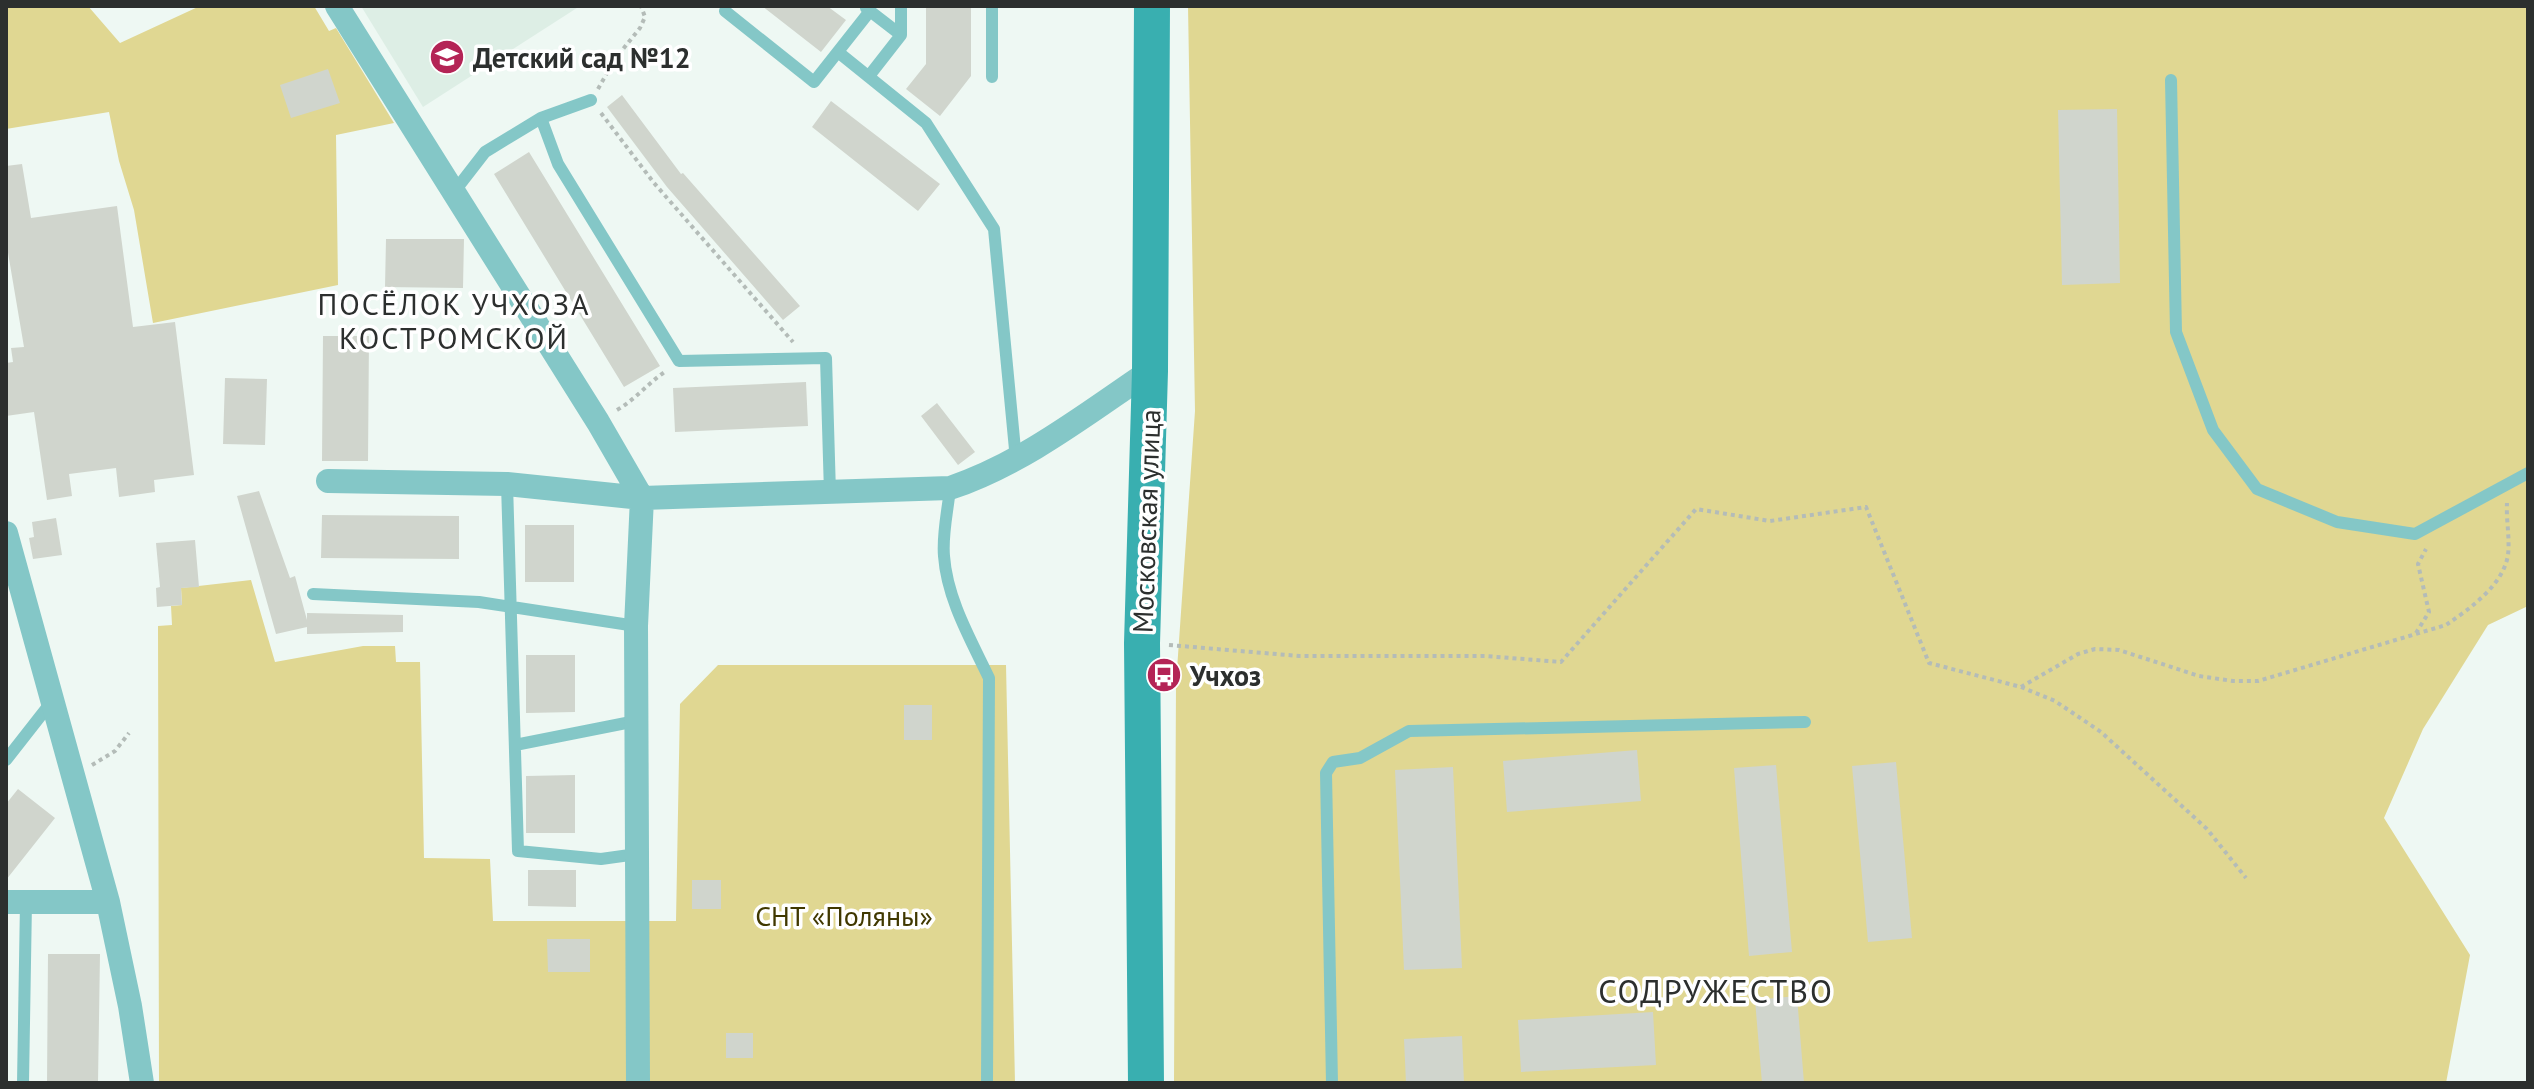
<svg xmlns="http://www.w3.org/2000/svg" width="2534" height="1089" font-family="'PT Sans',sans-serif">
  <style>
    .built { fill: #ddeee5 }
    .green { fill: #e0d792 }
    .building { fill: #d0d5cd }
    .lines { fill: none; stroke-linecap: round; stroke-linejoin: round }
    .path { stroke: #b4bcb8; stroke-width: 4; stroke-dasharray: 4 4; stroke-linecap: butt }
    .service { stroke: #84c7c7; stroke-width: 12 }
    .minor { stroke: #84c7c7; stroke-width: 24 }
    .secondary { stroke: #39afb0; stroke-width: 36 }
    .labels { text-anchor: middle; dominant-baseline: central; stroke-width: 7; stroke-linejoin: round; paint-order: stroke }
    .poi-label { font-size: 28px; font-weight: bold; fill: #2c2f2e; stroke: #fff; text-anchor: start }
    .street-label { font-size: 28px; fill: #2c2f2e; stroke: #fff }
    .park-label { font-size: 28px; fill: #403800; stroke: #fff }
    .neighbourhood-label { font-size: 30px; letter-spacing: 2px; fill: #2c2f2e; stroke: #fff }
    .quarter-label { font-size: 32px; letter-spacing: 2px; fill: #2c2f2e; stroke: #fff }
  </style>
  <rect width="100%" height="100%" fill="#eef8f3"/>
  <path class="built" d="M361 6H580L423 107Z"/>
  <path class="green" d="M6 6H88L120 43 200 6H314L329 31 336 28 394 123 336 135 338 285 153 323 134 210 119 161 109 112 6 129Z
    M1188 6H2528V606L2488 625 2423 729 2384 818 2470 955 2446 1083H1174L1176 684 1195 411Z
    M251 580 275 662 363 646H395L396 662H420L424 858 490 859 493 921H676L680 704 718 665H1006L1015 1083H159L158 626 172 625 171 606 182 605 181 588Z"/>
  <path class="building" d="M762 6H827L846 20 821 52Z
    M926 6H971V76L940 116 906 89 926 64Z
    M328 69 340 103 291 118 280 85Z
    M622 95 681 174 683 173 800 306 783 320 667 187 607 107Z
    M831 101 940 184 918 211 812 127Z
    M2117 109 2120 283 2062 285 2058 110Z
    M529 152 660 366 624 387 494 174Z
    M22 164 31 218 117 206 133 327 175 322 194 475 154 480 155 492 119 497 116 468 69 474 72 496 47 500 34 412 6 416V363L13 362 11 348 24 347 6 241V166Z
    M386 239H464L463 288 385 287Z
    M323 336H369L368 461H322Z
    M225 378 267 379 265 445 223 444Z
    M806 382 808 426 675 432 673 388Z
    M937 403 975 452 958 465 921 416Z
    M259 491 290 578 295 576 307 620V613L403 615V632L307 634V627L276 634 237 496Z
    M322 515 459 516V559L321 558Z
    M56 518 62 555 33 559 29 538 34 537 32 522Z
    M525 525H574V582H525Z
    M195 540 199 587 181 588 182 605 157 607 156 588 160 587 156 543Z
    M526 655H575V712L526 713Z
    M904 705H932V740H904Z
    M1637 750 1641 801 1507 812 1503 761Z
    M1896 762 1912 938 1868 942 1852 766Z
    M1776 765 1792 952 1749 956 1734 768Z
    M1453 767 1462 968 1404 970 1395 770Z
    M575 775V833H526V776Z
    M18 789 55 818 6 880V804Z
    M528 870H576V907L528 906Z
    M692 880H721V909H692Z
    M547 939H590V972H548Z
    M48 954H100L98 1083H47Z
    M1797 996 1804 1083H1762L1755 1000Z
    M1653 1012 1656 1065 1521 1072 1518 1020Z
    M726 1033H753V1058H726Z
    M1462 1036 1464 1083H1406L1404 1039Z"/>
  <g class="lines">
    <path class="path" d="M598 89 615 59 640 28 645 17 641 6
      M601 113 654 183 793 342
      M617 410C636 399 648 383 666 371
      M2416 633 2429 612 2418 564 2426 549
      M1169 645 1299 656H1485L1561 662 1696 509 1770 521 1866 507 1929 663 2021 687 2078 654 2095 649 2119 650 2199 676 2233 681H2258L2446 625C2469 609 2503 586 2508 555 2510 538 2506 520 2507 503
      M2021 687 2055 701 2101 732 2207 829 2246 878
      M92 765 115 751 129 733"/>
    <path class="service" d="M866 8 901 35
      M725 11 814 82 870 11
      M838 52 926 123 994 229 1016 460
      M869 76 901 35V6
      M992 77V6
      M2171 80 2176 332 2213 430 2257 489 2337 522 2415 534 2528 473
      M541 118 558 164 679 361 826 358 830 493
      M454 192 485 152 541 118 591 100
      M507 484 518 851 601 859 637 854
      M950 488C948 510 942 534 944 556 947 599 971 640 989 678L987 1083
      M313 594 479 602 636 626
      M515 745 636 721
      M6 760 53 700
      M23 1083 26 902
      M1332 1083 1326 773 1333 762 1360 758 1409 731 1805 722"/>
    <path class="minor" d="M337 6 598 422 642 498 636 626 638 1083
      M328 481 507 484 642 498 950 488C1024 463 1086 414 1150 371
      M6 533 108 902 130 1006 142 1083
      M6 902H108"/>
    <path class="secondary" d="M1146 1083 1142 643 1150 371 1152 6"/>
  </g>
  <defs>
    <g id="school-disc" transform="scale(1.8)"><circle r="9.5" fill="#b42456" stroke="#fff"/><path d="M0-5L7-2L0 1L-7-2ZM-4 1L0 2.5L4 1V4Q0 6-4 4Z" fill="#fff"/></g>
    <g id="bus-disc" transform="scale(1.8)"><circle r="9.5" fill="#b42456" stroke="#fff"/><path d="M-5-6H5V4H4V6H2V4H-2V6H-4V4H-5ZM-3.5-4V0h7V-4ZM-3.5 1.2v1.5H-2V1.2ZM2 1.2v1.5H3.5V1.2Z" fill="#fff"/></g>
  </defs>
  <g fill-rule="evenodd">
    <use href="#school-disc" x="447" y="57"/>
    <use href="#bus-disc" x="1164" y="675"/>
  </g>
  <g class="labels">
    <g class="poi-label">
      <text x="473" y="57">Детский сад №12</text>
      <text x="1190" y="675">Учхоз</text>
    </g>
    <g class="street-label">
      <text transform="translate(1146 521) rotate(-88)">Московская улица</text>
    </g>
    <g class="park-label">
      <text x="844" y="915">СНТ «Поляны»</text>
    </g>
    <g class="neighbourhood-label">
      <text x="454" y="303">ПОСЁЛОК УЧХОЗА<tspan x="454" dy="34">КОСТРОМСКОЙ</tspan></text>
    </g>
    <g class="quarter-label">
      <text x="1716" y="991">СОДРУЖЕСТВО</text>
    </g>
  </g>
  <rect width="2534" height="1089" fill="none" stroke="#2c2f2e" stroke-width="16"/>
</svg>
